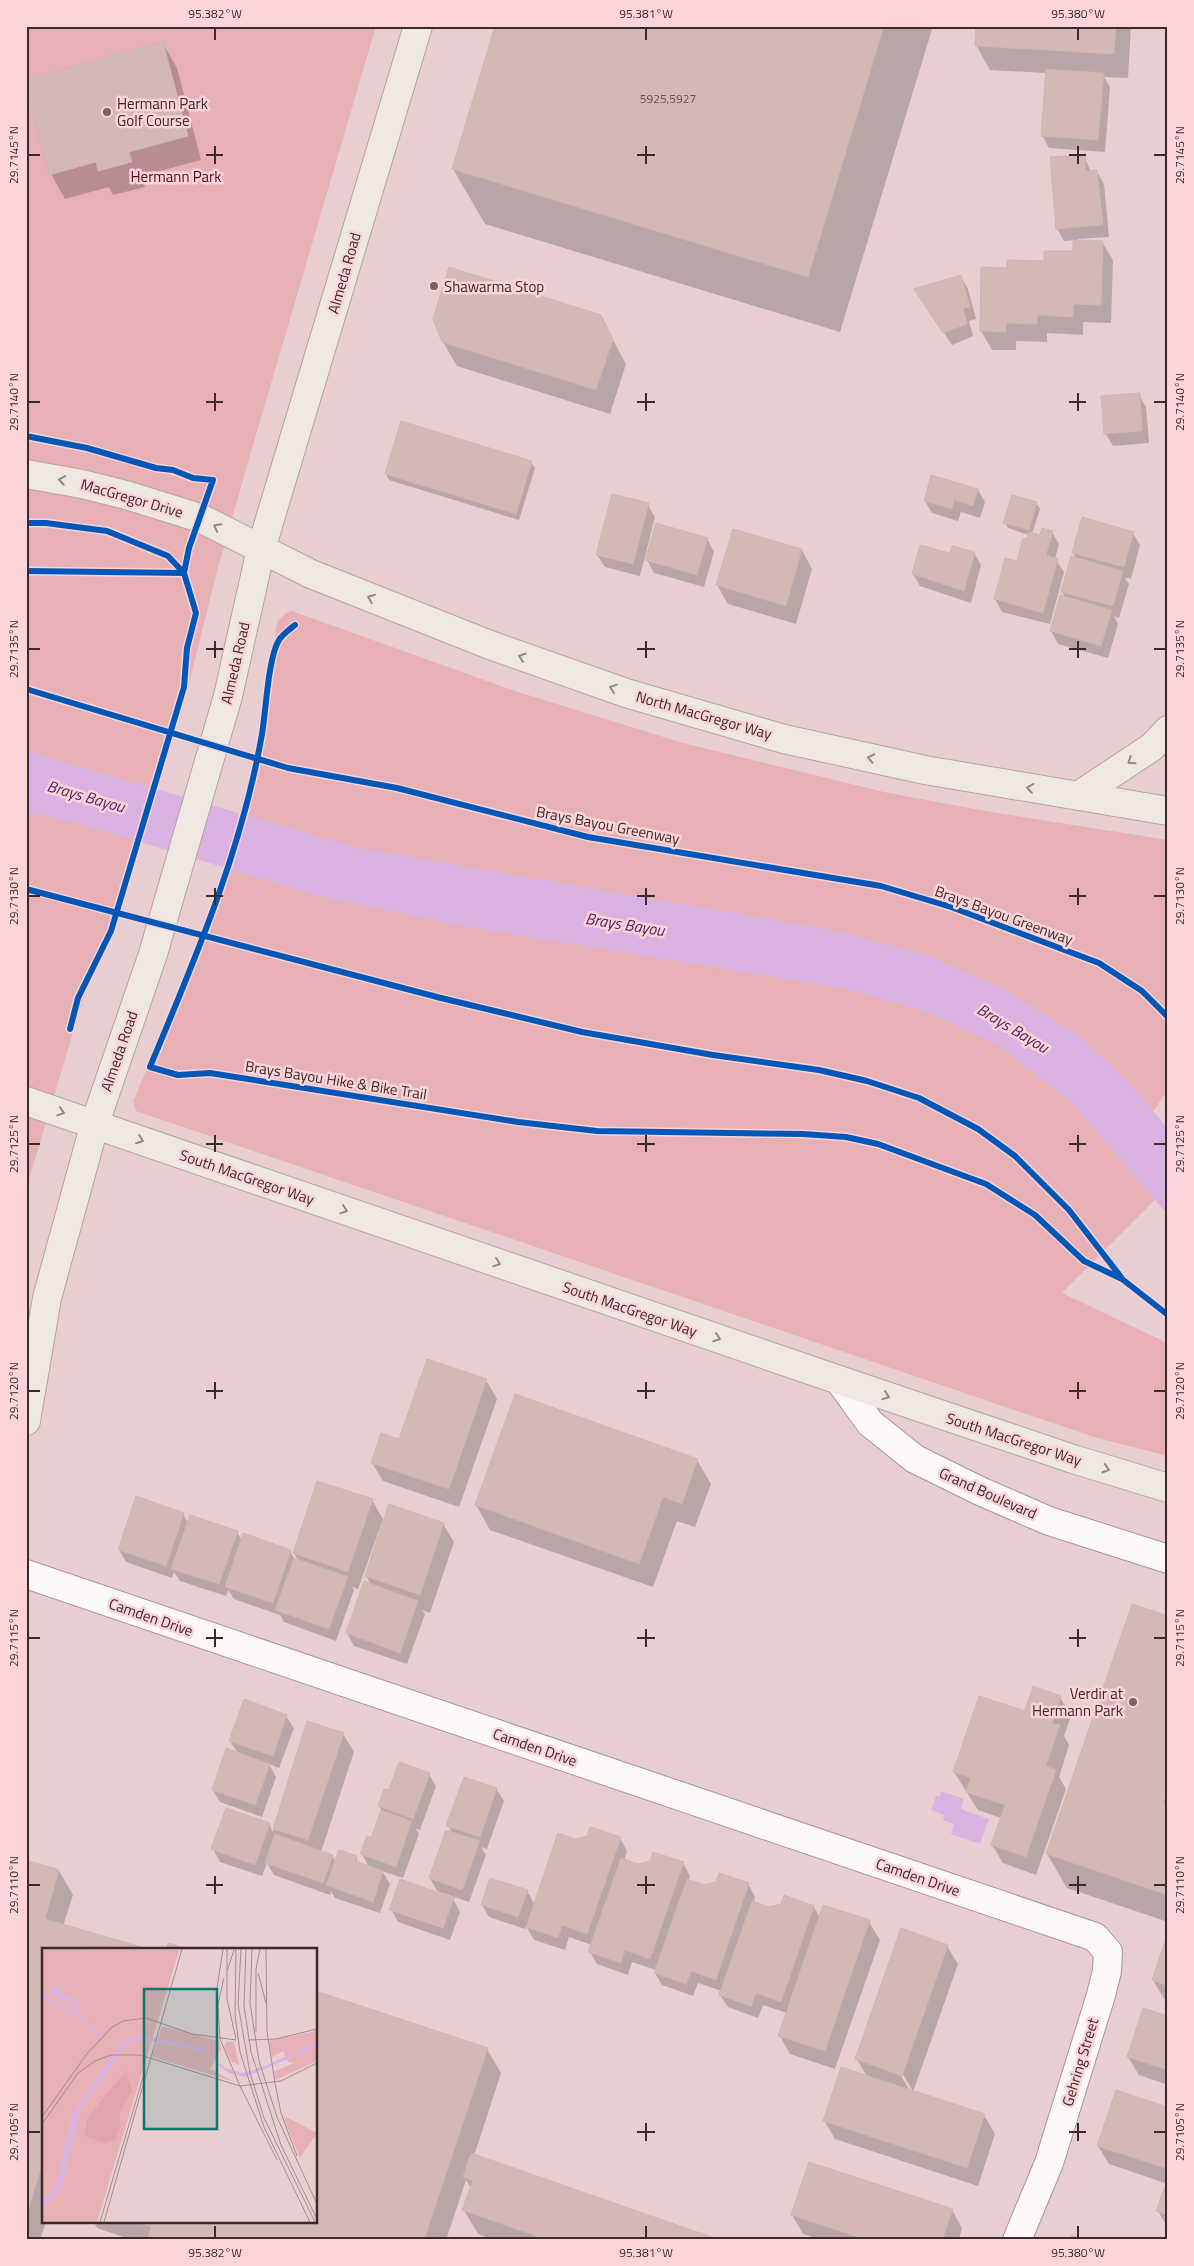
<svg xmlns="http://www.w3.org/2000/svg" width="1194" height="2266" font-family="'Titillium Web',sans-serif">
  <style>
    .green { fill: #e6b0b4 }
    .water { fill: #d9b2e2 }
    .shadow { fill: #0003; fill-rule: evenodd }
    .building { fill: #d3b8b5; stroke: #cab6b5 }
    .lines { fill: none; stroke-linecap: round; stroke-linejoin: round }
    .minor-casing { stroke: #a89496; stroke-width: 30 }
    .major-casing { stroke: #b7a39b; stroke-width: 30 }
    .minor { stroke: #fcf8f8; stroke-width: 28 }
    .major { stroke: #eee7e2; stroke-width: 28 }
    .cycleway-casing { stroke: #fad4d6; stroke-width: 9 }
    .cycleway { stroke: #0057b8; stroke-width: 6 }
    .oneway { stroke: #948886 }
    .ticks { fill: none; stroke: #3b292b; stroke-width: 2 }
    .poi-dot { fill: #786365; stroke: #fad4d6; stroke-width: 2 }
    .labels { text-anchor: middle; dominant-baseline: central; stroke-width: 5; stroke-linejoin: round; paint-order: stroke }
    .number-label { font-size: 12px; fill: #644f50 }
    .poi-label { font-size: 15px; fill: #3b292b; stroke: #fad4d6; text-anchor: start }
    .park-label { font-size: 15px; fill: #56081b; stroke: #fad4d6 }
    .street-label { font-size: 15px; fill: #3b292b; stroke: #fad4d6 }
    .water-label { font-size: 16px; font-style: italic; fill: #521b69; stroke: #fad4d6 }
    .inset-river { fill: none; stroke: #d9b2e2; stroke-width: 2.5 }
    .inset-road { fill: none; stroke: #a38c8e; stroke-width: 1 }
    .view { fill: #0f766e; fill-opacity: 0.15; stroke: #0f766e; stroke-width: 2.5 }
    .inset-edge { fill: none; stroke: #3b292b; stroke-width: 2.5 }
    .neatline { fill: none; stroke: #3b292b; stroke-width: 2 }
    .ticks-label { font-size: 12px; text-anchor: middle; fill: #3b292b }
  </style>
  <rect width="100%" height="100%" fill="#e8ced0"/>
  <path class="green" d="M26 26H376L251 452 217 571 188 688 114 931 84 996 26 1189Z
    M292 611 518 692 683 743 884 792 985 811 1168 840V1090L1142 1127 1168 1187 1062 1293 1161 1340 1168 1345V1456L1094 1437 136 1111 133 1101 184 985 237 844 262 734 277 622 286 613Z"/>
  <path class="water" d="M26 751 358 848 837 931 927 955 1004 989 1081 1037 1135 1089 1168 1129V1215L1072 1103 1001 1047 930 1013 847 989 468 927 318 896 81 824 26 812Z
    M941 1791 964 1799 961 1809 989 1819 980 1844 951 1834 954 1824 943 1820 944 1815 931 1810 936 1796 940 1797Z"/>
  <path class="shadow" d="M591 26H933L840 332 485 224 453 169Z
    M977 26H1131L1128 78 1104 77 1110 87 1105 152 1049 148 1042 135 1047 73 990 70 976 45Z
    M163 44 177 68 201 160 142 176 145 187 113 195 109 187 65 199 51 174Z
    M1084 156 1091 172H1097L1104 184 1109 237 1078 239V241L1102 242 1113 260 1111 323 1083 322V335L1047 333V342L1016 341V350H992L981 331 983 268 1008 269 1045 263 1074 253 1075 240 1064 241 1057 228Z
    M961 277 968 289 976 319 969 321 973 336 952 345 923 302Z
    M600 316 626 364 610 414 457 366 443 342Z
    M1139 395 1146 407 1149 443 1113 446 1106 434 1103 397Z
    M531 462 535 468 519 520 389 480 386 474Z
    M978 490 985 502 980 518 961 512 958 521 932 513 925 501Z
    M1036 503 1040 509 1032 534 1041 536 1052 532 1059 544 1055 559 1064 572 1050 624 1002 612 995 599 1018 562 1029 535 1008 528 1005 523Z
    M648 505 655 517 640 576 605 567 597 555Z
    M1133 533 1140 545 1131 579 1125 578 1129 584 1119 618 1114 616 1118 624 1108 658 1058 644 1051 631 1060 597 1066 599 1062 592 1077 559 1073 553Z
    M707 539 714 552 704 587 654 573 647 560Z
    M802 550 812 569 796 624 728 604 717 585Z
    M974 553 981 565 971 603 920 586 913 574Z
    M486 1380 497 1399 459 1507 383 1481 372 1463 399 1440Z
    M697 1460 711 1484 695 1527 677 1521 653 1587 490 1530 476 1505Z
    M372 1500 383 1519 358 1589 352 1587 354 1590 336 1641 284 1622 280 1615 234 1599 228 1590 226 1596 180 1581 174 1572 172 1578 126 1562 119 1550 183 1514 188 1523 237 1532 242 1541 290 1551 295 1560 299 1562 294 1553Z
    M443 1524 454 1542 430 1613 422 1610 425 1614 407 1664 354 1646 347 1633 371 1585 366 1576Z
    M1168 1618V1922L1067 1888 1047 1854Z
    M1060 1697 1071 1716 1064 1736 1069 1745 1059 1777 1066 1789 1036 1875 1003 1863 992 1845 1001 1818 978 1810 954 1772Z
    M286 1716 294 1728 279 1768 269 1764 276 1777 262 1817 220 1802 213 1790 238 1754 230 1741Z
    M308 1722 343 1734 354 1752 321 1852 332 1856 336 1863 356 1857 359 1864 369 1867 362 1854 372 1839 382 1811 379 1806 389 1792 429 1774 436 1786 420 1830 416 1829 419 1834 403 1878 382 1871 390 1884 380 1913 335 1898 331 1891 330 1895 274 1875 267 1863 262 1876 220 1862 213 1849 269 1824 273 1832Z
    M496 1789 504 1801 487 1849 481 1847 486 1855 469 1902 437 1891 430 1878 452 1833 448 1825Z
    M620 1838 627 1851 624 1860 638 1865 683 1863 690 1876 688 1881 704 1887 748 1884 755 1897 753 1903 769 1908 814 1907 820 1918 869 1922 880 1940 835 2069 790 2054 780 2036 787 2013 763 2005 758 2018 728 2007 720 1995 722 1991 698 1983 693 1996 662 1985 655 1973 656 1970 632 1962 628 1975 597 1964 590 1952 592 1945 569 1937 565 1950 534 1940 526 1926 525 1929 489 1917 482 1905 527 1891 535 1905 575 1841Z
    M26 1862 59 1871 73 1895 63 1926 141 1950H44V2222H46L40 2240H26Z
    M453 1899 460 1912 450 1940 398 1922 391 1909Z
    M1168 1937V2000L1164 1999 1153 1980Z
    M947 1946 958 1964 913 2092 984 2115 995 2134 978 2186 835 2139 824 2120 867 2077 857 2059ZM900 2070 913 2091H910L898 2071Z
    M1168 2018V2085L1139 2075 1128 2057Z
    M487 2049 501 2073 474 2156 716 2240H494L478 2234 464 2210 471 2188 466 2180 446 2240H132L97 2228 94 2222H316Z
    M1168 2108V2184L1109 2164 1098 2146Z
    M1168 2189V2224L1165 2223 1158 2211Z
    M952 2210 962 2228 959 2240H822L803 2234 792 2215Z"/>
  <path class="building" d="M495 26H884L808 277 452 169Z
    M976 26H1116L1114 54 975 46Z
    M163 42 188 136 129 152 132 162 98 171 96 162 49 175 26 88V79Z
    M1046 69 1104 73 1098 140 1041 136Z
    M1085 155 1086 171 1097 170 1103 225 1056 229 1050 157Z
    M1073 240 1103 241 1101 305 1073 304V317L1037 315V324L1006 323V332L980 331 981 267 1007 268V260L1044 261V251H1073Z
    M449 267 601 315 613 339 596 390 442 342 433 319Z
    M961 275 970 307 963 308 967 324 943 333 914 289Z
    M1140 393 1142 431 1104 434 1101 396Z
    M401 421 532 461 516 514 385 474Z
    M931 475 978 489 973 506 954 500 952 509 924 501Z
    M612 494 649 503 633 564 596 555Z
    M1012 495 1037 502 1029 530 1003 523Z
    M1082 517 1134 532 1124 567 1072 553Z
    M656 523 708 538 697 575 645 560Z
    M1042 528 1053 531 1046 555 1058 559 1043 613 994 599 1005 558 1017 561 1023 538 1027 539 1029 532 1040 535Z
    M733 529 802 549 786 606 716 585Z
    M920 545 950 553 952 546 975 552 964 591 912 574Z
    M1071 556 1123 571 1113 606 1061 592Z
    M1060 595 1112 610 1101 646 1050 631Z
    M427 1359 487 1379 449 1489 371 1463 381 1433 399 1439Z
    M515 1394 698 1459 682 1504 663 1497 639 1564 475 1505Z
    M317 1481 373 1499 348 1572 293 1553Z
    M136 1496 184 1513 166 1566 118 1550Z
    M389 1504 444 1523 420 1595 365 1576Z
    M190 1515 238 1531 219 1584 171 1569Z
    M243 1533 291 1550 273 1603 225 1587Z
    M294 1558 348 1577 329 1629 275 1610Z
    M364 1581 418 1601 400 1653 346 1633Z
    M1132 1604 1168 1616V1787L1163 1804 1168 1806V1895L1046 1854Z
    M1033 1686 1061 1696 1052 1723 1060 1725 1046 1766 1056 1770 1026 1857 991 1845 1005 1805 966 1792 971 1778 953 1772 979 1696 1025 1711Z
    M244 1699 287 1715 273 1756 229 1741Z
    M307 1721 344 1733 308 1840 273 1829Z
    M226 1748 270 1764 255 1805 212 1790Z
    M399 1762 430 1773 413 1819 378 1806 384 1789 389 1790Z
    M464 1777 497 1788 480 1837 446 1826Z
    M226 1808 270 1823 255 1865 211 1849Z
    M381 1810 412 1821 396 1867 360 1854 367 1836 371 1838Z
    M590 1827 621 1837 587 1934 562 1925 558 1938 526 1927 558 1833 575 1839 587 1836Z
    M446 1830 480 1841 462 1890 429 1878Z
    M275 1834 333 1855 323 1883 265 1863Z
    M339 1850 357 1856 355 1861 383 1871 373 1902 326 1885Z
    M653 1852 684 1862 650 1959 625 1950 621 1963 588 1952 621 1858 638 1864 650 1861Z
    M26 1860 59 1870 45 1919 141 1947 140 1950H44V2158L26 2217Z
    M719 1873 749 1883 716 1980 691 1971 686 1984 654 1973 687 1879 704 1885 716 1882Z
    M490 1878 528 1890 518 1917 481 1905Z
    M400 1879 454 1898 443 1928 389 1910Z
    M784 1895 814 1906 781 2002 756 1993 751 2006 719 1995 752 1901 769 1907 781 1904Z
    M823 1905 870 1920 825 2051 778 2036Z
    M901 1928 948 1945 902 2076 855 2059Z
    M1168 1933V1986L1152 1980Z
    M168 1943 190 1950H166Z
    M316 1991 488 2048 424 2240H147L151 2227 137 2222H316Z
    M1143 2008 1168 2016V2070L1127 2057Z
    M841 2067 985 2114 967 2168 823 2121Z
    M1116 2090 1168 2107V2169L1097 2146Z
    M471 2153 720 2240H548L462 2210 473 2180 463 2177Z
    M809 2162 953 2209 942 2240H867L791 2215Z
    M1165 2186 1168 2187V2215L1156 2211Z
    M1072 2235 1085 2240H1070Z"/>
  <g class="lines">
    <g class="minor-casing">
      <path id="minor" d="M839 1380 870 1423 915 1459 980 1491 1049 1521 1168 1559
        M26 1574 1095 1937 1108 1952 1107 1971 1101 1995 1049 2163 1017 2240"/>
    </g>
    <g class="major-casing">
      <path id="major" d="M26 474 82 484 126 495 200 518 311 574 490 645 626 693 784 739 925 770 1168 811
        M1078 796 1152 747 1168 730
        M26 1101 839 1380 1073 1459 1168 1488
        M26 1421 47 1298 95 1123 153 954 228 696 261 549 418 26"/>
    </g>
    <use href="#minor" class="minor"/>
    <use href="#major" class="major"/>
    <g class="cycleway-casing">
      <path id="cycleway" d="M26 436 87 448 156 468 173 470 193 478 213 480 189 548 184 573 196 613 187 648 184 687 111 931 78 998 70 1029
        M26 523H46L107 531 168 556 184 573
        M26 571 184 573
        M295 625C290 629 282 635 279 640 268 658 266 711 262 734 242 850 195 959 150 1067L178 1075 210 1073 518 1122 597 1131 803 1134 846 1137 878 1144 986 1184 1035 1215 1084 1261 1122 1279 1168 1315
        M26 689 288 768 397 788 588 837 881 886 951 907 1099 963 1142 991 1168 1017
        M26 889 441 998 582 1032 713 1055 819 1070 867 1081 919 1098 978 1129 1015 1156 1069 1210 1121 1277"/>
    </g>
    <use href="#cycleway" class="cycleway"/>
  </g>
  <defs><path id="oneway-chevron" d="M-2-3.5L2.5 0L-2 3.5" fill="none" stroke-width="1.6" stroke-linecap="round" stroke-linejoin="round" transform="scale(1.25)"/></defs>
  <g class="oneway">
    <use href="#oneway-chevron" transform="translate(62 480) rotate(-170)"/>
    <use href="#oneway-chevron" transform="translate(217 527) rotate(-153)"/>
    <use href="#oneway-chevron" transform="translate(371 598) rotate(-158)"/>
    <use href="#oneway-chevron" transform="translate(522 657) rotate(-162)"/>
    <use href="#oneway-chevron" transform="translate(613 688) rotate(-161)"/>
    <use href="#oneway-chevron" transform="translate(871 758) rotate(-168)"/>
    <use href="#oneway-chevron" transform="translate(1131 761) rotate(146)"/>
    <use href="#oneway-chevron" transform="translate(1030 788) rotate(-171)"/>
    <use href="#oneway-chevron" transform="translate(61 1112) rotate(18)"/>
    <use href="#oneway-chevron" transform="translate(140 1140) rotate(20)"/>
    <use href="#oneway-chevron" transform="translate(344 1210) rotate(19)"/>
    <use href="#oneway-chevron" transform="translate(497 1263) rotate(19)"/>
    <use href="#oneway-chevron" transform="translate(717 1338) rotate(19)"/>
    <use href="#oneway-chevron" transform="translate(886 1396) rotate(19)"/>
    <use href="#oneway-chevron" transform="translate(1106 1469) rotate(17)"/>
  </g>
  <path class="ticks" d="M215 28V40M646 28V40M1078 28V40M215 146V164M646 146V164M1078 146V164M28 155H40M206 155H223M637 155H655M1069 155H1086M1154 155H1166M215 393V411M646 393V411M1078 393V411M28 402H40M206 402H223M637 402H655M1069 402H1086M1154 402H1166M215 641V658M646 641V658M1078 641V658M28 649H40M206 649H223M637 649H655M1069 649H1086M1154 649H1166M215 888V905M646 888V905M1078 888V905M28 896H40M206 896H223M637 896H655M1069 896H1086M1154 896H1166M215 1135V1152M646 1135V1152M1078 1135V1152M28 1144H40M206 1144H223M637 1144H655M1069 1144H1086M1154 1144H1166M215 1382V1399M646 1382V1399M1078 1382V1399M28 1391H40M206 1391H223M637 1391H655M1069 1391H1086M1154 1391H1166M215 1629V1647M646 1629V1647M1078 1629V1647M28 1638H40M206 1638H223M637 1638H655M1069 1638H1086M1154 1638H1166M215 1876V1894M646 1876V1894M1078 1876V1894M28 1885H40M206 1885H223M637 1885H655M1069 1885H1086M1154 1885H1166M646 2123V2141M1078 2123V2141M28 2132H40M637 2132H655M1069 2132H1086M1154 2132H1166M215 2226V2238M646 2226V2238M1078 2226V2238"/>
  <g class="poi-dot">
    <circle cx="107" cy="112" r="5"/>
    <circle cx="434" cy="286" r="5"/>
    <circle cx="1133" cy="1702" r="5"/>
  </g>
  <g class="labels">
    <g class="number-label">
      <text x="668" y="98">5925,5927</text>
    </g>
    <g class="poi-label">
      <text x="117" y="103">Hermann Park<tspan x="117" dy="17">Golf Course</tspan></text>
      <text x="444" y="286">Shawarma Stop</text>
      <text x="1123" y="1693" text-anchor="end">Verdir at<tspan x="1123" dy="17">Hermann Park</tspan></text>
    </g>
    <g class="park-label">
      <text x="176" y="176">Hermann Park</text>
    </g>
    <g class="street-label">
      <text transform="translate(344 273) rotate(-74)">Almeda Road</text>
      <text transform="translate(132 498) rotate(16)">MacGregor Drive</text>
      <text transform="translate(235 663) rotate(-77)">Almeda Road</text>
      <text transform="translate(704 715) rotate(16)">North MacGregor Way</text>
      <text transform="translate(608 825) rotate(11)">Brays Bayou Greenway</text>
      <text transform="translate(1004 915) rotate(20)">Brays Bayou Greenway</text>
      <text transform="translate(119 1051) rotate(-71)">Almeda Road</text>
      <text transform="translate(336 1080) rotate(9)">Brays Bayou Hike &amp; Bike Trail</text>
      <text transform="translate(247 1177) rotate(19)">South MacGregor Way</text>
      <text transform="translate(630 1309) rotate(19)">South MacGregor Way</text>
      <text transform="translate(1014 1439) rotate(18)">South MacGregor Way</text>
      <text transform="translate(988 1493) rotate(24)">Grand Boulevard</text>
      <text transform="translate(151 1617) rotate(19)">Camden Drive</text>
      <text transform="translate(535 1747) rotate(19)">Camden Drive</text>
      <text transform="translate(918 1877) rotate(19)">Camden Drive</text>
      <text transform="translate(1080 2062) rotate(-73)">Gehring Street</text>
    </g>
    <g class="water-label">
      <text transform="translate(86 796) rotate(16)">Brays Bayou</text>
      <text transform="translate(625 924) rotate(9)">Brays Bayou</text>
      <text transform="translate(1013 1028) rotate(31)">Brays Bayou</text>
    </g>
  </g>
  <g transform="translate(42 1948)">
    <rect width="275" height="275" fill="#e8ced0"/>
    <path d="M0 1 137 2 55 274H0ZM120 78 177 93 179 101 168 121 193 134 110 109ZM275 83V113L234 132 232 124 252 115 246 114 241 103 230 109 227 93ZM185 94H192L197 117 189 113 182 98ZM242 168 275 185 258 210 246 181Z" fill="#e6b0b4"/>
    <path d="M84 123 90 143 78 164V180L73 192 63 195 42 188 46 169Z" fill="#dfa5aa"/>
    <path d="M11 38 24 48 34 50 38 60H31L30 51 22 54 7 43ZM99 87 159 100 183 120 200 125 223 118 275 94V99L203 129 186 125 164 105 154 102 102 91 85 95 37 164 20 240 0 261V255L15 237 29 168 78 97 84 91Z" fill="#d9b2e2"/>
    <path class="inset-river" d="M0 46 11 56 36 66 58 89"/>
    <path class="inset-road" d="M181 1 175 40 178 91 198 138M185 1V51L194 91M194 1 193 67 198 104 222 179 268 274M199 1 196 56 208 125 222 170 273 274M204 1 202 58 209 104 239 197 275 271M210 1 208 55 217 113 235 169 275 256M224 1 225 83 233 135M185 23 192 2M216 25 224 55M176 56 182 30M214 84V21L218 1M206 92 234 91 275 81M233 135 239 165 255 208M198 138 235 212M0 169 44 107 69 80 81 73 104 70 150 86 194 92M0 176 36 125 53 113 69 107H98L198 138 239 133 275 115M58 274 102 126M62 274 140 1"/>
    <path class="view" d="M102 41H175V181H102Z"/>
    <rect width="275" height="275" class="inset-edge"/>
  </g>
  <rect width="1194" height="2266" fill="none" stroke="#fad4d6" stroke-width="55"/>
  <rect x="28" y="28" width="1138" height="2210" class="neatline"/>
  <g class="ticks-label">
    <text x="215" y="18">95.382°W</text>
    <text x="646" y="18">95.381°W</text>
    <text x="1078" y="18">95.380°W</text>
    <text transform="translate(14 155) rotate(-90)" y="4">29.7145°N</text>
    <text transform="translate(1180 155) rotate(-90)" y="4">29.7145°N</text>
    <text transform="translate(14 402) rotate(-90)" y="4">29.7140°N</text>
    <text transform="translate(1180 402) rotate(-90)" y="4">29.7140°N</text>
    <text transform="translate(14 649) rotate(-90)" y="4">29.7135°N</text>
    <text transform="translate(1180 649) rotate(-90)" y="4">29.7135°N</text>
    <text transform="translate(14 896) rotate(-90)" y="4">29.7130°N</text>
    <text transform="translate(1180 896) rotate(-90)" y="4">29.7130°N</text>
    <text transform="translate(14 1144) rotate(-90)" y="4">29.7125°N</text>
    <text transform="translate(1180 1144) rotate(-90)" y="4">29.7125°N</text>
    <text transform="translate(14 1391) rotate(-90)" y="4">29.7120°N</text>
    <text transform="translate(1180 1391) rotate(-90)" y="4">29.7120°N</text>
    <text transform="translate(14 1638) rotate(-90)" y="4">29.7115°N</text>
    <text transform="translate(1180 1638) rotate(-90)" y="4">29.7115°N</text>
    <text transform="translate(14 1885) rotate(-90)" y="4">29.7110°N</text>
    <text transform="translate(1180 1885) rotate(-90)" y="4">29.7110°N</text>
    <text transform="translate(14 2132) rotate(-90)" y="4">29.7105°N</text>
    <text transform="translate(1180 2132) rotate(-90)" y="4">29.7105°N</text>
    <text x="215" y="2257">95.382°W</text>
    <text x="646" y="2257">95.381°W</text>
    <text x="1078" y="2257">95.380°W</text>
  </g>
</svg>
